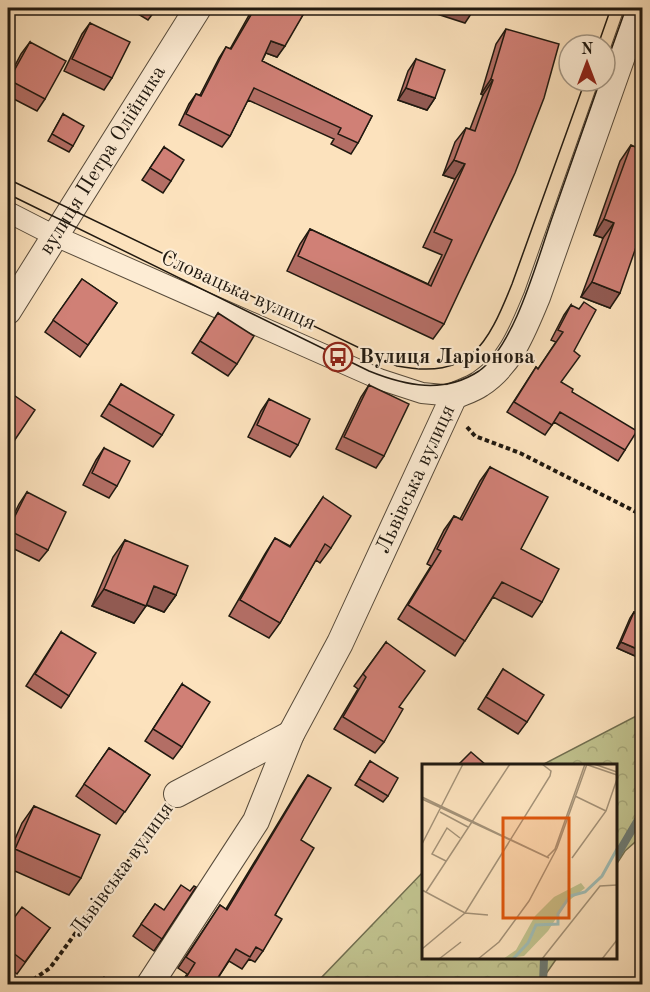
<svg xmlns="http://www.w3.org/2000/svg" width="650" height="992" font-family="'Old Standard TT',serif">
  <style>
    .forest { fill: url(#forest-crowns); stroke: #706e50; stroke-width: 1.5 }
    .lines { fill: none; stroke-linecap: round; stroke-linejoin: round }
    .stream { stroke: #6d7b74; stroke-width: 8 }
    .pedestrian-casing { stroke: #574b3b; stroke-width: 22 }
    .minor-casing { stroke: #574b3b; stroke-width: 28 }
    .path { stroke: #201910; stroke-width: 4; stroke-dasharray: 4.5 3; stroke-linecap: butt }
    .pedestrian { stroke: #fdecd4; stroke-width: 20 }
    .minor { stroke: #fdecd4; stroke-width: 26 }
    .tram { stroke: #201910; stroke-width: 1.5 }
    .wall { fill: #b36e65; stroke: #201910; stroke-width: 1.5 }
    .shaded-wall { fill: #925a53; stroke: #201910; stroke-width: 1.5 }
    .building { fill: #d08076; stroke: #201910; stroke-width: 1.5 }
    .labels { text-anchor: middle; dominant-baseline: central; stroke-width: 4.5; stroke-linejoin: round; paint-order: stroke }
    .street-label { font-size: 21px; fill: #201910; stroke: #fdecd4 }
    .poi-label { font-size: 21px; font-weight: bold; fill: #201910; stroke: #fdecd4; text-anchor: start }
    .inset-river { fill: none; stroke: #a0bdb6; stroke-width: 3 }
    .inset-road { fill: none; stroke: #a49278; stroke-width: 1.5 }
    .view { fill: #de560c; fill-opacity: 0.15; stroke: #de560c; stroke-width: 3 }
    .inset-edge { fill: none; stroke: #201910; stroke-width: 3 }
  </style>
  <defs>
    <pattern id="forest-crowns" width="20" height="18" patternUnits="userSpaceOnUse" patternTransform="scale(1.5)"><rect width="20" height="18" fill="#c1c38f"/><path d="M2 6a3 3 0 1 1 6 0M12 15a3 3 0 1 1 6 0" fill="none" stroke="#a6a77a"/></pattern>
  </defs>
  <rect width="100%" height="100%" fill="#fce2bd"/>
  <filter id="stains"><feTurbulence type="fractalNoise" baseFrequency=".00333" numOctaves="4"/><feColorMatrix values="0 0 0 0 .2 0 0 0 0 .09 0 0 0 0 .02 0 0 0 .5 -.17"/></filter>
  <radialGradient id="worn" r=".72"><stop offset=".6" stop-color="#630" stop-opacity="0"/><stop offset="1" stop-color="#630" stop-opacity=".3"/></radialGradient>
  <path class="forest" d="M642 713V836L625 851 616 865V766L542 765Z
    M423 872 424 958H557L539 984H318L321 978Z"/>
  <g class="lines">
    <path class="stream" d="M616 857 642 813
      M543 984 544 958"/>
    <g class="pedestrian-casing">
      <path id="pedestrian" d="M8 212 53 235 379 379 422 393 454 396"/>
    </g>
    <g class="minor-casing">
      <g id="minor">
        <path id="s1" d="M8 311 198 8"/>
        <path d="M177 794 291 734"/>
        <path id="s2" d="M150 984 256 821 291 734 340 643 454 396C463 392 473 389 480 384 511 364 523 330 537 297L639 8"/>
      </g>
    </g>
    <path class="path" d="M467 427 475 436 520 453 642 515
      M27 984 50 968 163 814"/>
    <use href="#pedestrian" class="pedestrian"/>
    <use href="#minor" class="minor"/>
    <path class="tram" d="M598 45 611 8
      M605 67 626 8
      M8 179 397 366C470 380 487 346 512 284L585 81
      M8 194 369 371C406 386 444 394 479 371 515 346 538 257 553 215 569 170 584 126 600 81"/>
  </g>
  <path class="wall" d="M128 8H157L148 20Z
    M253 8H307L277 57 266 53 262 61 372 116 358 143 351 154 331 144 334 139 248 100 230 136 222 147 179 125 189 104 196 94 200 95 219 58 226 47 230 49Z
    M90 23 112 78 104 90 64 71 82 34Z
    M506 29 444 324 433 339 287 271 300 244 310 229 428 284 442 255 423 247 455 179 443 175 455 142 466 128 470 129 483 95 481 94 496 44Z
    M30 42 45 99 37 111 8 96V79L21 54Z
    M416 59 435 98 427 110 398 100 408 71Z
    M63 114 73 146 69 152 48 141Z
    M631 145 610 308 581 297 603 238 594 235 620 161Z
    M164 147 171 181 163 193 142 180Z
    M82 279 117 303 80 357 45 332Z
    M571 305 574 351 561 382 572 392 625 450 618 461 554 422 545 435 507 412 536 367 538 369 556 342 551 340 564 315Z
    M218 313 237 364 228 376 192 353Z
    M642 373V389L636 385Z
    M121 384 162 435 153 447 101 416Z
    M369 385 384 456 376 468 336 449 361 397Z
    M269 399 298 445 290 457 248 437 261 411Z
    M104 448 117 486 109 498 83 485 96 460Z
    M490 467 521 549 542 602 532 617 493 597 455 656 398 619 431 566 427 564 444 530 454 516 460 519 480 481Z
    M27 492 48 550 39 561 8 546V527L19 504Z
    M323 497 331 548 320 563 316 560 280 623 269 638 229 616 265 554 275 538 290 546Z
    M125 540 176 595 164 612 146 605 134 623 92 606 113 557Z
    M634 612 642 616V659L617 648 630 618Z
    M61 632 69 696 61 708 26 686Z
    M386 642 399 707 384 742 375 753 334 729 358 689 354 686Z
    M503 669 527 722 518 734 478 709Z
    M182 684V747L173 759 145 741Z
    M109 748 150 775 116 824 76 796Z
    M370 761 388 796 383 802 355 785Z
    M308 775 301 840 263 951 255 962 249 959 242 969 229 961 214 984H181L187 974 178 968 220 905 226 909 300 787Z
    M34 806 81 878 69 895 8 868V855L22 823Z
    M190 891 162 939 154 951 133 936 155 904 164 910Z
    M8 926 50 928 17 974 8 967Z"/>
  <path class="shaded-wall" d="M441 8H463L473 11 465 23 437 14Z
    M550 8H572L568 13Z
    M271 41 285 46 277 57 263 52Z
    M491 79 493 80 483 95 481 94Z
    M406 88 435 98 427 110 398 100Z
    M454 160 465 164 455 179 443 175Z
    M604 219 614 223 603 238 594 235Z
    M592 282 620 293 610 308 581 297Z
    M154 586 176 595 164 612 142 603Z
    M104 589 146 606 134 623 92 606Z
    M621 642 642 651V659L617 648Z"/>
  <path class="building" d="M255 8H307L285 46 271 41 262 61 372 116 358 143 338 134 341 128 254 88 230 136 186 114 196 94 201 96 226 47 231 49Z
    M463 8H475L473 11Z
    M90 23 130 42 112 78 72 59Z
    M506 29 559 44 544 98 515 173 444 324 298 256 310 229 431 286 452 240 434 232 465 164 454 160 466 128 475 131 493 80 491 79Z
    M30 42 66 61 45 99 9 80Z
    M416 59 445 70 435 98 406 88Z
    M63 114 84 126 73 146 52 134Z
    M631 145 642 150V230L620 293 592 282 614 223 604 219Z
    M164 147 184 160 171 181 150 168Z
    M8 214 14 217 8 228Z
    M82 279 117 303 88 345 53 320Z
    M584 302 596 310 574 351 580 356 561 382 573 389 572 392 637 431 625 450 560 412 552 425 514 402 536 367 538 369 563 332 558 330 571 305 579 309Z
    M218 313 254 336 237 364 200 341Z
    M121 384 174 415 162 435 109 404Z
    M369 385 409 404 384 456 344 437Z
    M8 391 35 410 8 450Z
    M269 399 310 419 298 445 257 425Z
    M104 448 130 461 117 486 92 473Z
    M490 467 548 497 521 549 559 569 542 602 502 582 465 641 408 605 441 551 437 549 454 516 462 520Z
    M27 492 66 512 48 550 8 530Z
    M323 497 351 516 331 548 325 544 280 623 240 600 275 538 290 547Z
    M125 540 188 566 176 595 154 586 146 606 104 589Z
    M634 612 642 616V651L621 642Z
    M61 632 96 653 69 696 35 674Z
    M386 642 425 671 399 707 403 709 384 742 343 717 366 677 363 674Z
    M503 669 544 695 527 722 486 697Z
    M182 684 210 702 182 747 153 729Z
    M109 748 150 775 125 812 84 784Z
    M471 752 486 765H458Z
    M370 761 398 778 388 796 359 779Z
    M308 775 331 788 301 840 314 848 275 915 282 919 263 951 256 947 250 957 236 949 214 984H182L195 963 186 957 220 905 227 910Z
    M34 806 100 835 81 878 15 849Z
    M181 885 190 891 194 886 196 887 162 939 141 924 155 904 164 910Z
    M22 907 50 928 25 962 8 949V926Z
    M104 977 114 984H98Z"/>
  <defs>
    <g id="bus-ring" transform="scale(1.5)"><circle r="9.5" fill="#fdecd4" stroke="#8f2418" stroke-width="1.5"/><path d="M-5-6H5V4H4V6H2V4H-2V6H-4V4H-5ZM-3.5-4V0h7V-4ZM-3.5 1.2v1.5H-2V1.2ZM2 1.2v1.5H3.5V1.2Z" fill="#8f2418"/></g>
  </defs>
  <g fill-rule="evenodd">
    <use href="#bus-ring" x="338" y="357"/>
  </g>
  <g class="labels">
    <g class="street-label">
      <text stroke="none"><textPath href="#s1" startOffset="178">вулиця Петра Олійника</textPath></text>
      <text transform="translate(238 291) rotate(24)">Словацька вулиця</text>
      <text stroke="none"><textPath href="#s2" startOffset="572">Львівська вулиця</textPath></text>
      <text transform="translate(122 870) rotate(-54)">Львівська вулиця</text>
    </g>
    <g class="poi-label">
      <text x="359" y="357">Вулиця Ларіонова</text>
    </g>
  </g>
  <g transform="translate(422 764)">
    <rect width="195" height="195" fill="#fce2bd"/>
    <path d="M159 119 163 124 144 139 126 167 102 192 81 195 94 186 113 152 132 133Z" fill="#c1c38f"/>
    <path class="inset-river" d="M91 195 106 179 114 161 136 160V150L148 132 163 128 180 112 195 85"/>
    <path class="inset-road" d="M163 0 195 11M172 0 195 8M153 32 184 47M0 33 125 93 133 85 163 0M0 35 127 94M18 48 46 63M0 80 41 0M150 94 184 47 195 15M24 97 10 90 25 64 38 74M0 126 43 149 66 151M4 128 88 0M0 185 43 149 128 12 129 7 120 0M17 195 39 178M56 195 77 178 107 137 135 84 165 0M120 195 178 122 195 121M180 195 195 176"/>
    <path class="view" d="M81 54H147V154H81Z"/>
    <rect width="195" height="195" class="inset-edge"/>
  </g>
  <rect width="650" height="992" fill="none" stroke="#fce2bd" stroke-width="30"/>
  <rect x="9" y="9" width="632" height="974" fill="none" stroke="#201910" stroke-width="3"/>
  <rect x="15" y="15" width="620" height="962" fill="none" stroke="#201910" stroke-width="1.5"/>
  <g transform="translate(587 63)"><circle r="28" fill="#fdecd4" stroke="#a59886" stroke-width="1.5"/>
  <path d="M0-4.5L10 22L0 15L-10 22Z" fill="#8f2418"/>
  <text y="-9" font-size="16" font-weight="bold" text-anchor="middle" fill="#201910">N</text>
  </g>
  <rect width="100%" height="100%" filter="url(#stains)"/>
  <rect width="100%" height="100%" fill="url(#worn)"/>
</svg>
